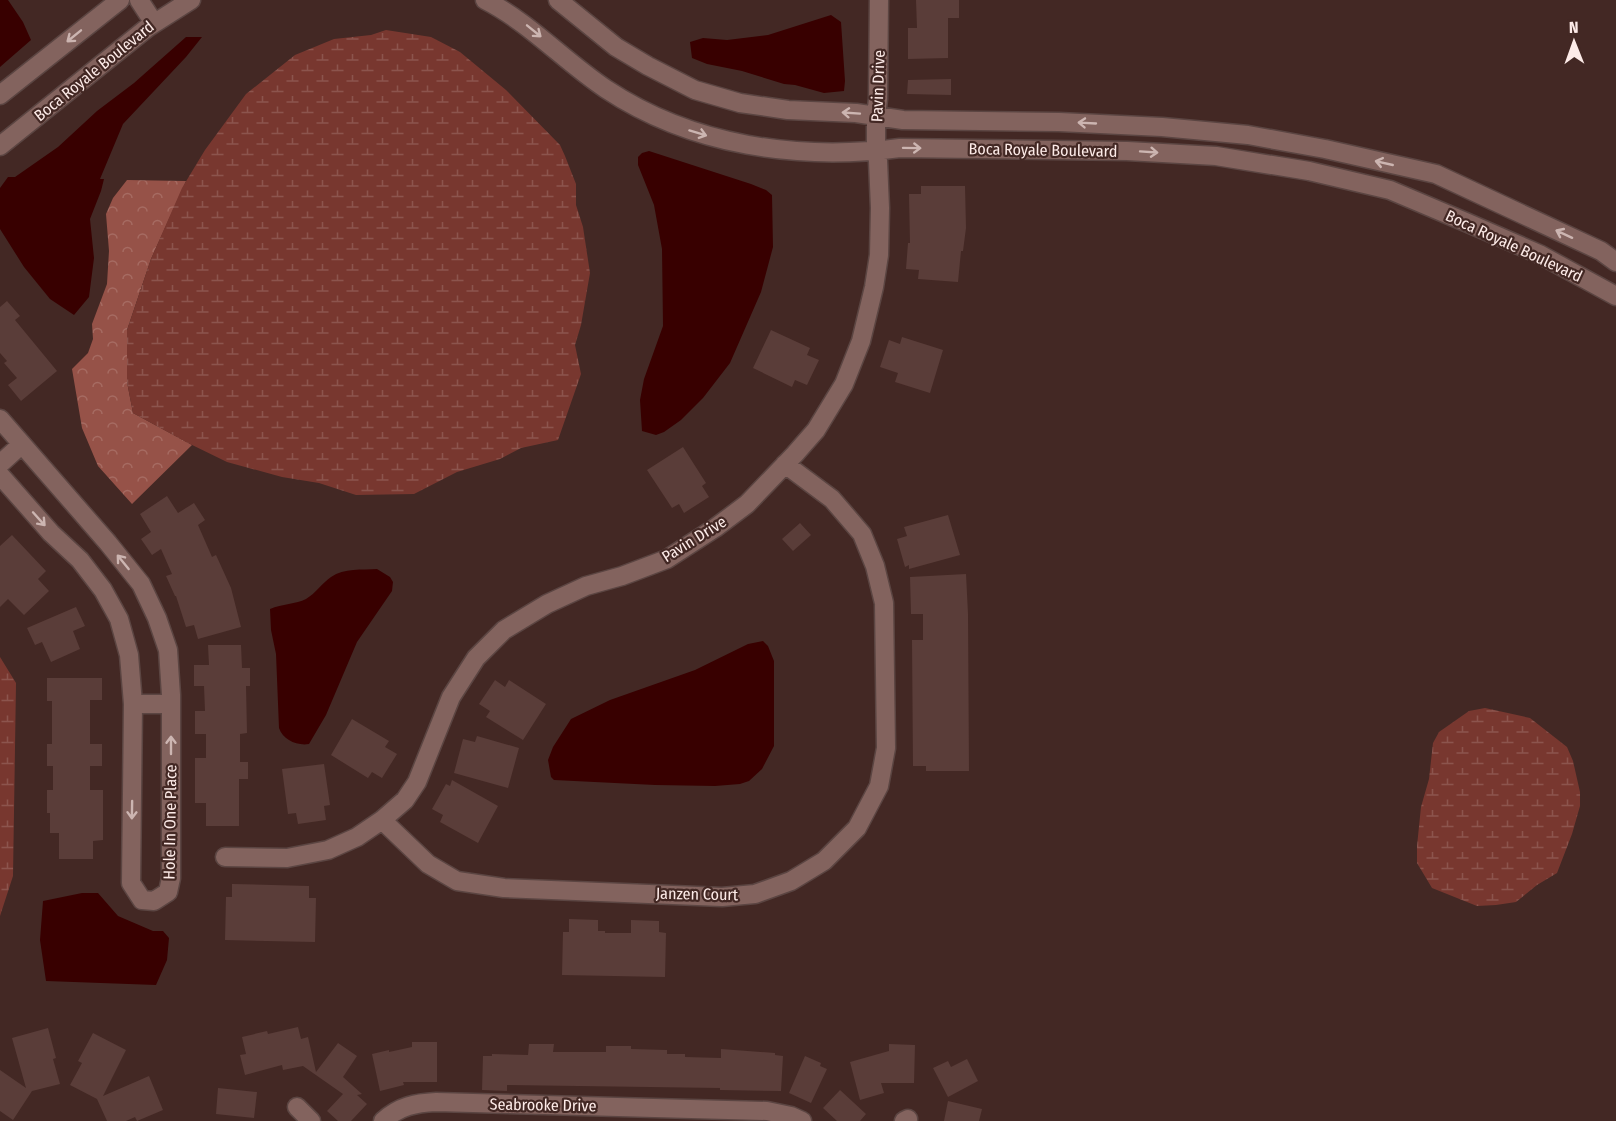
<svg xmlns="http://www.w3.org/2000/svg" width="1616" height="1121" font-family="'Fira Sans Condensed',sans-serif">
  <style>
    .forest { fill: url(#forest-crowns) }
    .wetland { fill: url(#wetland-marsh) }
    .water { fill: #380000 }
    .building { fill: #5a3d39 }
    .lines { fill: none; stroke-linecap: round; stroke-linejoin: round }
    .minor-casing { stroke: #5b4542; stroke-width: 21 }
    .minor { stroke: #83635e; stroke-width: 18 }
    .oneway { stroke: #ccb5b1 }
    .labels { text-anchor: middle; dominant-baseline: central; stroke-width: 4.5; stroke-linejoin: round; paint-order: stroke }
    .street-label { font-size: 16px; fill: #fdebe8; stroke: #432824 }
  </style>
  <defs>
    <pattern id="forest-crowns" width="20" height="18" patternUnits="userSpaceOnUse" patternTransform="scale(1.5)"><rect width="20" height="18" fill="#965248"/><path d="M2 6a3 3 0 1 1 6 0M12 15a3 3 0 1 1 6 0" fill="none" stroke="#a66b62"/></pattern>
    <pattern id="wetland-marsh" width="20" height="14" patternUnits="userSpaceOnUse" patternTransform="scale(1.5)"><rect width="20" height="14" fill="#78372f"/><path d="M1 5h8M5 5V1M11 12h8M15 12V8" fill="none" stroke="#8c544d"/></pattern>
  </defs>
  <rect width="100%" height="100%" fill="#432824"/>
  <path class="forest" d="M127 180 186 181 151 259 127 330V382L133 413 192 445 132 504 98 466 82 428 72 369 88 353 93 339 92 324 107 284 109 251 106 214 113 198Z"/>
  <path class="wetland" d="M386 30 431 37 460 52 506 90 560 145 565 156 576 184V205L583 227 590 273 581 325 575 345 581 374 558 440 521 448 500 459 457 472 414 494 356 495 319 483 282 477 227 462 186 442 133 413 127 382V330L151 259 182 188 205 150 246 94 295 55 334 39 371 35Z
    M0 657 16 683 13 876 0 916Z
    M1485 708 1530 718 1567 747 1573 761 1580 792V806L1572 834 1557 873 1537 885 1516 902 1496 905 1477 906 1432 888 1417 863V846L1421 807 1429 779 1433 743 1439 732 1469 711Z"/>
  <path class="water" d="M0 0H8L23 22 31 40 0 67Z
    M831 15 841 22 845 81 844 91 824 93 795 85 784 84 742 71 707 64 692 58 690 42 703 38 727 40 768 35Z
    M186 37H202L186 57 123 124 100 179H104L101 191 90 219 94 258 89 297 74 315 50 299 24 267 0 229V188L8 177H15L58 147 97 111 134 83Z
    M649 151 751 184 766 190 772 195 773 247 761 292 730 363 703 398 681 420 664 432 656 435 642 431 640 400 644 379 663 326 662 249 654 205 638 165V157L642 153Z
    M377 569 390 577 393 582 392 591 357 642 326 715 309 744C297 746 283 740 279 728L276 654 271 630 270 609C282 604 296 604 306 599 316 593 322 583 331 577 344 568 362 570 377 569Z
    M763 641 768 646 774 661V746L762 769 749 781 740 784 715 786 655 785 554 780 551 777 548 760 553 747 571 719 610 700 695 670 748 644Z
    M82 893H98L118 916 153 931H163L169 938 167 960 156 985 46 981 40 940 43 901Z"/>
  <path class="building" d="M916 0H959V18H948V58L908 59V28H917Z
    M951 79V95L907 94 908 80Z
    M921 186H965L966 228 963 251H961L958 282 918 279 919 270 906 269 908 243H910L909 194H921Z
    M7 301 20 316 15 320 57 371 21 401 8 385 17 378 4 363 7 361 0 353V307Z
    M771 330 810 348 807 355 819 360 807 385 795 380 792 387 753 368Z
    M902 337 943 350 930 393 895 382 898 373 880 367 889 340 900 344Z
    M683 447 706 483 702 486 709 497 684 513 679 504 672 508 647 470Z
    M167 496 178 513 194 503 205 520 198 525 212 557 216 555 231 588 241 627 198 639 194 625 186 627 176 596H175L166 576 172 574 161 549 152 555 141 539 151 532 140 514Z
    M948 515 960 555 909 569V565L905 567 897 539 907 536 904 527Z
    M800 523 811 535 793 551 782 539Z
    M12 535 46 571 38 579 49 591 24 615 8 599 0 607V546Z
    M966 574 968 614 969 771H926V766H913L912 640H923V614H911L910 577Z
    M76 607 85 626 73 631 80 649 51 662 42 642 35 645 27 628Z
    M208 645H241L242 668H250V686H246L247 733 240 734V762H248V779H239V826H206V803H195V758H206V734H195V711H205L204 686H194V665H209Z
    M47 678H102V700H90V744H102V766H90V790H103V840L93 841V859H59V833H50V813H47V790H53V766H47V744H52V701H47Z
    M495 680 505 687 509 680 546 704 523 740 486 717 490 711 479 704Z
    M352 719 389 741 385 747 397 754 382 778 372 772 368 778 331 755Z
    M477 736 519 748 508 788 454 773 463 739 475 742Z
    M324 764 330 805 324 806 326 820 298 824 296 813 288 814 282 769Z
    M452 780 498 806 478 843 440 822 443 815 432 809 446 784 450 786Z
    M232 884 309 886V898H316L315 942 225 940 226 897H232Z
    M569 919 598 920V931H605V933H631V920L659 921V932L666 933 665 977 562 975 563 932H569Z
    M298 1027 301 1039 308 1037 316 1072 338 1043 357 1056 343 1077 362 1094 357 1095 367 1104 351 1121H338L327 1111 343 1094 303 1066 283 1070 282 1065 245 1075 240 1055 246 1054 242 1037 267 1031 268 1034Z
    M48 1028 56 1058 53 1059 60 1084 32 1091 13 1120 0 1111V1070L26 1088 12 1038Z
    M93 1033 126 1050 103 1096 149 1076 163 1110 137 1121 135 1117 126 1121H107L97 1099 70 1085 82 1063 78 1061Z
    M412 1042H437V1082H403L404 1085 380 1091 372 1054 389 1050V1052L412 1047Z
    M529 1044H554L553 1052H606V1046H631V1049L667 1050V1054H685V1057L721 1058V1049L775 1053V1055L783 1056 781 1091 720 1090V1088L507 1085V1091L482 1090 483 1056H492V1054L528 1055Z
    M889 1044 915 1045 914 1083H881L884 1093 860 1100 850 1062 889 1051Z
    M805 1056 821 1063 820 1066 827 1069 811 1103 789 1093Z
    M967 1059 978 1081 948 1097 933 1068 948 1061 951 1067Z
    M218 1088 257 1092 254 1118 216 1114Z
    M840 1090 866 1114 860 1121H837L823 1108Z
    M948 1101 982 1109 979 1121H944Z"/>
  <g class="lines">
    <g class="minor-casing">
      <path id="minor" d="M139 0 154 23
        M485 0C530 23 564 61 606 89 692 146 799 161 900 148L1127 151 1216 156 1309 171 1390 190 1468 223 1539 254 1616 296
        M558 0 616 47 648 66 695 90 740 103 788 110 856 113 903 120 1059 122 1162 127 1248 135 1325 149 1436 174 1601 251 1616 262
        M0 95 120 0
        M0 146 147 28 191 0
        M0 419 108 543 141 584 157 618 168 650 171 695V878L168 892 154 901 142 900 131 883 133 704 129 655 119 619 103 590 80 560 51 533 0 475
        M0 464 22 444
        M133 704H171
        M382 820 428 864 457 881 504 888 722 897 755 894 791 881 824 861 857 828 879 786 886 748 884 603 875 566 862 534 832 499 785 464
        M225 857 287 858 328 850 357 837 382 820 405 800 417 782 451 697 476 658 504 630 547 604 586 586 622 576 667 559 715 528 747 504 795 454 816 430 844 384 861 341 874 287 879 255 880 208 878 161 876 151V116L878 99 879 0
        M297 1107 311 1121
        M383 1121C399 1106 416 1103 436 1102L767 1111 791 1116 802 1121
        M904 1121 908 1119"/>
    </g>
    <use href="#minor" class="minor"/>
  </g>
  <defs><path id="oneway-shaft" d="M-6 0H5M1.5-3L5.5 0L1.5 3" fill="none" stroke-width="1.6" stroke-linecap="round" stroke-linejoin="round" transform="scale(1.5)"/></defs>
  <g class="oneway">
    <use href="#oneway-shaft" transform="translate(534 31) rotate(39)"/>
    <use href="#oneway-shaft" transform="translate(74 36) rotate(141)"/>
    <use href="#oneway-shaft" transform="translate(851 113) rotate(-176)"/>
    <use href="#oneway-shaft" transform="translate(1087 123) rotate(-177)"/>
    <use href="#oneway-shaft" transform="translate(698 133) rotate(17)"/>
    <use href="#oneway-shaft" transform="translate(912 148) rotate(1)"/>
    <use href="#oneway-shaft" transform="translate(1149 152) rotate(4)"/>
    <use href="#oneway-shaft" transform="translate(1384 163) rotate(-167)"/>
    <use href="#oneway-shaft" transform="translate(1564 234) rotate(-155)"/>
    <use href="#oneway-shaft" transform="translate(39 519) rotate(48)"/>
    <use href="#oneway-shaft" transform="translate(123 562) rotate(-129)"/>
    <use href="#oneway-shaft" transform="translate(171 745) rotate(-90)"/>
    <use href="#oneway-shaft" transform="translate(132 810) rotate(91)"/>
  </g>
  <g class="labels">
    <g class="street-label">
      <text transform="translate(94 71) rotate(-39)">Boca Royale Boulevard</text>
      <text transform="translate(878 86) rotate(-88)">Pavin Drive</text>
      <text transform="translate(1043 150) rotate(1)">Boca Royale Boulevard</text>
      <text transform="translate(1514 246) rotate(25)">Boca Royale Boulevard</text>
      <text transform="translate(694 539) rotate(-32)">Pavin Drive</text>
      <text transform="translate(170 822) rotate(-89)">Hole In One Place</text>
      <text transform="translate(697 894) rotate(1)">Janzen Court</text>
      <text transform="translate(543 1105) rotate(1)">Seabrooke Drive</text>
    </g>
  </g>
  <g transform="translate(1574 42) rotate(359)" stroke="#432824" stroke-width="4.5" paint-order="stroke">
  <path d="M0-4.5L10 22L0 15L-10 22Z" fill="#fdebe8"/>
  <text y="-9" font-size="16" font-weight="bold" text-anchor="middle" fill="#fdebe8">N</text>
  </g>
</svg>
